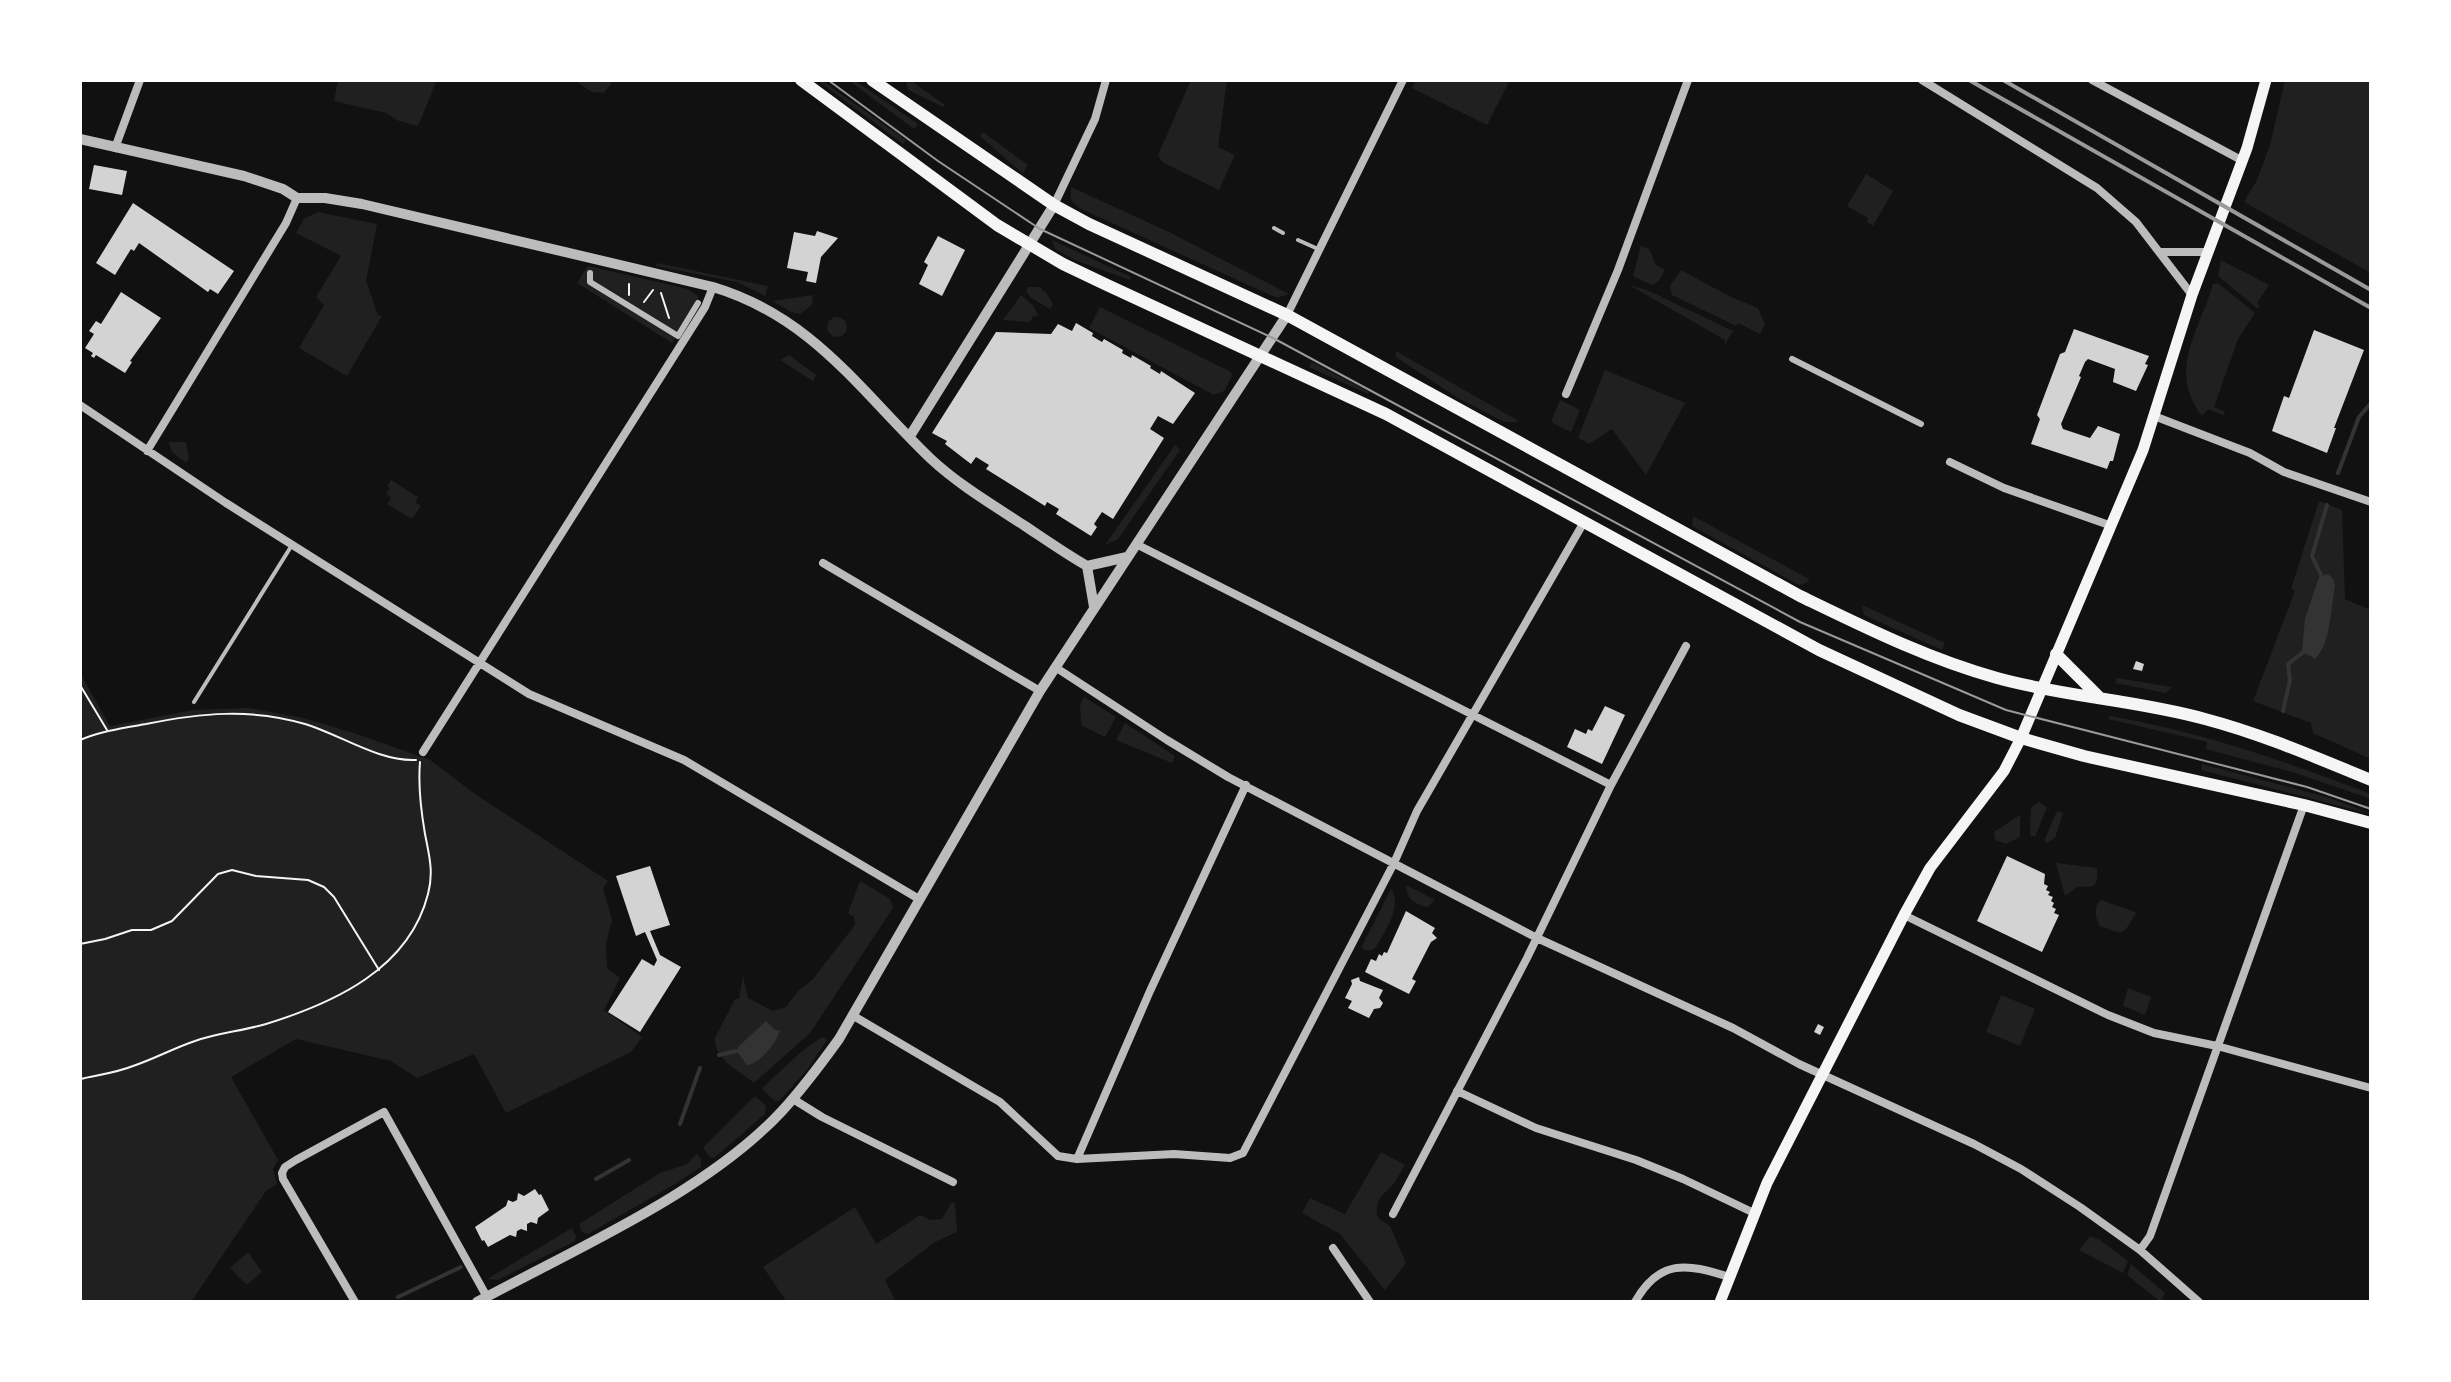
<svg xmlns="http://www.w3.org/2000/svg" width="2451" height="1382" font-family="'Titillium Web',sans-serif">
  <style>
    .green { fill: #202020 }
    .water { fill: #333 }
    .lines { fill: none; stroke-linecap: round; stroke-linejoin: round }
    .stream { stroke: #333; stroke-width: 4 }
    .building { fill: #d3d3d3 }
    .path { stroke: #f5f5f5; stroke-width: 2 }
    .service { stroke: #bcbcbc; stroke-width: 4 }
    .pedestrian { stroke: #bcbcbc; stroke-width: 6 }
    .minor { stroke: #bcbcbc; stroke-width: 8 }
    .tertiary { stroke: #bcbcbc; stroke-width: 10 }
    .secondary { stroke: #f5f5f5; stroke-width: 11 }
    .primary { stroke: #f5f5f5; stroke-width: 12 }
    .tram { stroke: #9a9a9a; stroke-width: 2 }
    .rail { stroke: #9a9a9a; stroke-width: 4 }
  </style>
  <rect width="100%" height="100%" fill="#111"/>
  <path class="green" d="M338 80H437L418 126 399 121 386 113 334 101Z
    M574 80H614L604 93 592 92Z
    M817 80H821L906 140 903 144Z
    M848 80H854L918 124 914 129Z
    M906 80H910L945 105 943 107 908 90Z
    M1191 80H1227L1218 147 1235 155 1219 190 1162 162 1158 155Z
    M1416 80H1510L1487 125 1412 88Z
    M2285 80H2371V273L2244 202 2257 180 2270 145Z
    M983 132 1028 165 1023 174 980 136Z
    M1866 174 1893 191 1873 226 1867 222 1868 218 1847 206Z
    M1071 187 1169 232 1289 294 1277 298 1079 208 1071 200Z
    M318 212 377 224 366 281 378 315 382 316 347 376 299 348 324 305 316 297 341 256 296 233 304 219Z
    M1052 240 1131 277 1130 280 1077 261 1055 249Z
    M1641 246 1649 249 1656 265 1665 270 1659 281 1652 285 1633 276Z
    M2221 260 2269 285 2257 303 2260 306 2258 309 2218 276Z
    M657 263 768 286 765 296 737 282 656 266Z
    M588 266 688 289 698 296 697 302 672 343 577 283Z
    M1681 270 1729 296 1758 308 1765 324 1760 334 1738 323 1736 326 1672 295 1670 286Z
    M2218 283 2255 313 2238 339 2214 407 2225 412 2224 415 2208 409 2202 416C2167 371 2199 332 2213 284Z
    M1629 285 1647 290 1733 331 1725 344V340Z
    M1028 287H1041L1042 291H1045L1053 304 1050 309 1030 297 1026 290Z
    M813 295 812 305 800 314 791 312 773 301Z
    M1021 295 1033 305 1038 316H1033L1030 322 1003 320Z
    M1100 307 1231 372 1232 376 1224 391 1214 395 1089 328Z
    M827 327a10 10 0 1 1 20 0a10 10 0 1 1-20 0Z
    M1396 351 1517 420 1516 422H1504L1458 398 1396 357Z
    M789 355 816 375 813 381 780 360Z
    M1312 362 1369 392 1368 394 1309 367Z
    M1605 370 1685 403 1646 475 1612 429 1589 444 1578 438Z
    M1560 400 1580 410 1571 432 1551 422Z
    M169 442H186L189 458 186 463 171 451Z
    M1175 445 1180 450 1118 539 1105 545Z
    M391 480 418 497 415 502 421 506 412 519 387 504 391 498 386 494 390 488 387 486Z
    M2319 501 2342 510 2345 599 2371 610V759L2313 733 2311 723 2253 701 2295 591 2291 589Z
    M1693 516 1809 579 1808 582 1799 585 1692 526Z
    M1862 605 1945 643 1942 650 1864 615Z
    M80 673 110 726 193 710 248 708 303 718 354 733 430 760 475 794 608 881 603 888 612 920 606 944 607 968 620 978 604 1010 642 1037 631 1052 506 1113 474 1054 417 1078 391 1061 296 1039 231 1077 278 1160 273 1169 277 1184 266 1191 191 1302H80Z
    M2117 678 2172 687 2166 693 2115 683Z
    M1084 697 1116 717 1105 737 1081 725 1080 704Z
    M2110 716C2201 732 2285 761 2371 794V799L2295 773 2206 749 2207 742 2108 719Z
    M1125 723 1175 756 1172 763 1116 740Z
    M2202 764 2330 798 2371 814 2201 770Z
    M2039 802 2047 807 2035 837 2030 835 2031 807Z
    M2057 811 2063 813 2055 838 2047 843 2044 841Z
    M2020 815V837L2006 844 1995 840 1994 832Z
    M2056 863 2097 868V880L2093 886 2077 887 2065 896Z
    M860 881 890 899 893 908 810 1033 754 1083C739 1071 714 1059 715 1038L735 999H739L743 976 748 998 773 1011 786 1007 798 991 812 980 855 925 854 917 848 913Z
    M1406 885 1435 900 1428 907C1415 905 1406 898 1406 885Z
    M1391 889C1403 908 1385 929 1376 947 1371 952 1366 951 1361 948Z
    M2101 900 2135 912 2136 914 2126 929 2120 933 2100 926C2095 917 2093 907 2101 900Z
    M2128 988 2151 997 2145 1015 2123 1006Z
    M2001 995 2035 1009 2020 1046 1986 1032Z
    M824 1037 827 1040 807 1070 779 1101H775L762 1089C774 1077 810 1041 824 1037Z
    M755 1096 766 1106 765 1114 714 1158 710 1157 703 1148Z
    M1381 1152 1405 1165C1400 1172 1396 1182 1390 1188 1380 1197 1374 1203 1378 1218L1390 1226 1406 1263 1385 1290 1340 1234 1302 1213 1310 1198 1345 1214Z
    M697 1154 701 1159V1167L670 1187 588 1234 582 1232 579 1224 660 1173 687 1164Z
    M952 1202 955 1204 957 1232 935 1242 885 1280 896 1302H787L763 1267 855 1207 876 1244 920 1215 930 1220 942 1219Z
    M572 1228 576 1236 575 1241 498 1280 487 1279Z
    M2090 1236 2100 1240 2128 1261 2123 1273 2079 1250Z
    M248 1252 262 1272 247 1285 230 1268Z
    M2131 1264 2165 1293 2161 1302 2127 1275Z"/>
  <path class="water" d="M2328 574 2333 579 2335 586C2331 607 2331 644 2315 659L2302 651 2305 619 2319 577Z
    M766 1021 774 1029 782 1032H779C777 1043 758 1065 747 1065L738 1053V1047Z"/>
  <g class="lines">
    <path class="stream" d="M2338 473 2359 417 2371 403
      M2324 581 2312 556 2327 505
      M2283 711 2290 680 2288 664 2305 651
      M719 1055 737 1051
      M680 1124 700 1068
      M596 1179 629 1160
      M398 1297 461 1267"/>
  </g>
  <path class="building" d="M94 165 127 171 122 195 89 189Z
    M133 203 234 271 218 294 210 289 208 292 139 243 134 251 131 249 115 275 96 263Z
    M817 231 838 238 821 257 816 283 806 281 808 272 787 268 794 232 815 236Z
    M938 236 965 250 942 296 919 284 928 265 924 262Z
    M121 292 161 318 130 361 132 362 125 373 96 355 94 358 91 356 93 353 85 348 94 334 89 331 96 321 101 324Z
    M1076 323 1093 333 1092 336 1102 342 1104 339 1123 350 1122 353 1131 358 1132 355 1151 366 1150 368 1160 374 1161 371 1195 393 1173 424 1158 416 1150 429 1164 438 1113 519 1102 512 1094 524 1097 527 1091 536 1056 514 1059 509 1047 502 1045 506 986 469 989 465 976 457 971 464 945 444 947 441 932 433 996 332 1051 334 1058 324 1072 331Z
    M2074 329 2149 356 2145 364 2148 365 2136 391 2113 382 2115 369 2088 359 2085 362 2079 376 2081 377 2061 424 2063 429 2090 438 2098 426 2120 434 2113 461H2110L2107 469 2031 444 2040 419 2037 415 2060 354 2065 352Z
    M2314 330 2364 350 2334 428H2336L2327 453 2272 431 2284 396 2289 398Z
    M2136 661 2144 664 2142 671 2133 669Z
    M1605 706 1625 715 1602 764 1567 747 1575 729 1586 734 1588 729 1592 731Z
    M2007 856 2045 874 2044 884 2048 886 2046 890 2050 892 2048 895 2053 897 2051 901 2054 903 2052 907 2056 909 2054 913 2059 915 2042 952 1977 921Z
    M650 866 670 925 650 931 660 955 681 967 640 1032 608 1012 642 959 654 966 657 960 645 932 636 936 616 876Z
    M1406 911 1435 928 1432 933 1437 938 1431 942 1412 979 1416 981 1409 994 1365 972 1371 959 1376 961 1379 954 1382 956 1384 952 1387 953Z
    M1359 977 1360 981 1383 990 1379 998 1383 1003 1380 1008 1374 1009 1369 1018 1348 1008 1352 1001 1345 998 1352 984 1351 980Z
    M1818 1024 1824 1027 1820 1035 1814 1032Z
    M535 1189 539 1195 541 1194 549 1210 538 1218 537 1224 531 1222 527 1224V1231L521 1229 517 1231 516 1237 510 1235 488 1247 484 1240 482 1241 475 1227 506 1206 508 1200 513 1202 517 1200 518 1193 524 1196Z"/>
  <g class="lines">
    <path class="path" d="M629 284V295
      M661 293 669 318
      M644 302 653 290
      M80 685 107 730
      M80 740C101 731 123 728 146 724 200 713 251 708 305 724 339 734 379 762 416 760
      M80 944 105 939 132 930H151L172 921 218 874 232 870 256 876 308 880 324 887 334 897 379 970
      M80 1079C97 1075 116 1073 133 1066 154 1059 174 1048 195 1041 217 1033 242 1031 266 1024 334 1003 409 969 428 894 434 872 429 855 425 834 421 811 418 785 420 762"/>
    <path class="service" d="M1274 228 1283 233
      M1298 240 1318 249
      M194 702 292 545"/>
    <path class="pedestrian" d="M590 273V282L678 336 698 303
      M1792 359 1921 424"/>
    <path class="minor" d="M1922 80 2097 188 2136 222 2192 295
      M2092 80 2243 161
      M115 148 140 80
      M1054 205 1095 119 1106 80
      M2161 252H2208
      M1287 315 1403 80
      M1566 394 1618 270 1688 80
      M80 405 226 503 529 694 684 760 919 899
      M2154 416 2250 453 2284 472 2371 502
      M147 451 286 223 297 198
      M1950 462 2004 488 2109 525
      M1136 544 1611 785
      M823 563 1040 691
      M1055 667 1167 740 1228 777 1537 938 1733 1028 1799 1064 1974 1144 2021 1169 2080 1207 2140 1250 2199 1302
      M423 752 705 307 713 287
      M1904 915 2108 1015 2154 1033 2217 1046 2371 1088
      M852 1015 1000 1102 1058 1156 1077 1159 1174 1154 1230 1158 1243 1153 1394 863 1417 811 1584 522
      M1457 1091 1536 1128 1636 1160 1683 1179 1754 1213
      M793 1099 822 1117 953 1182
      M1077 1159 1150 991 1246 785
      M1393 1214 1527 958 1611 785 1686 646
      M1333 1248 1370 1302
      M2140 1250 2150 1236 2304 805
      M355 1302 283 1179 282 1173 285 1167 296 1160 384 1112 487 1297
      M1635 1302C1659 1259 1687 1263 1729 1277"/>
    <path class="tertiary" d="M80 139 244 176 283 189 297 198H325L362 204 713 287C813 317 860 391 931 459 959 485 993 505 1025 526 1046 540 1066 554 1087 566L1127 557
      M910 436 1054 205
      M1087 566 1094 607
      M477 1302C575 1249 707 1192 782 1111 803 1088 821 1064 839 1039L1040 691 1287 315"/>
    <path class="secondary" d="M1720 1302 1767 1183 1904 915 1930 868 2004 771 2021 738 2143 450 2192 295 2247 148 2266 80"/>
    <path class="primary" d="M801 80 997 225 1063 264 1107 285 1386 414 1819 650 1959 715 2021 738 2084 756 2304 805 2371 823
      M872 80 1054 205 1089 224 1287 315 1800 596C1864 627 1928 659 1997 678 2065 697 2137 700 2205 719 2262 734 2317 758 2371 780
      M2056 654 2100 698"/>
    <path class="tram" d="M828 80 938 161 1040 229 1273 338 1800 622 2006 710 2307 787 2371 809"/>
    <path class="rail" d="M1969 80 2371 308
      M2003 80 2371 290"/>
  </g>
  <rect width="2451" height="1382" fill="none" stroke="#ffffff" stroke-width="164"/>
</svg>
